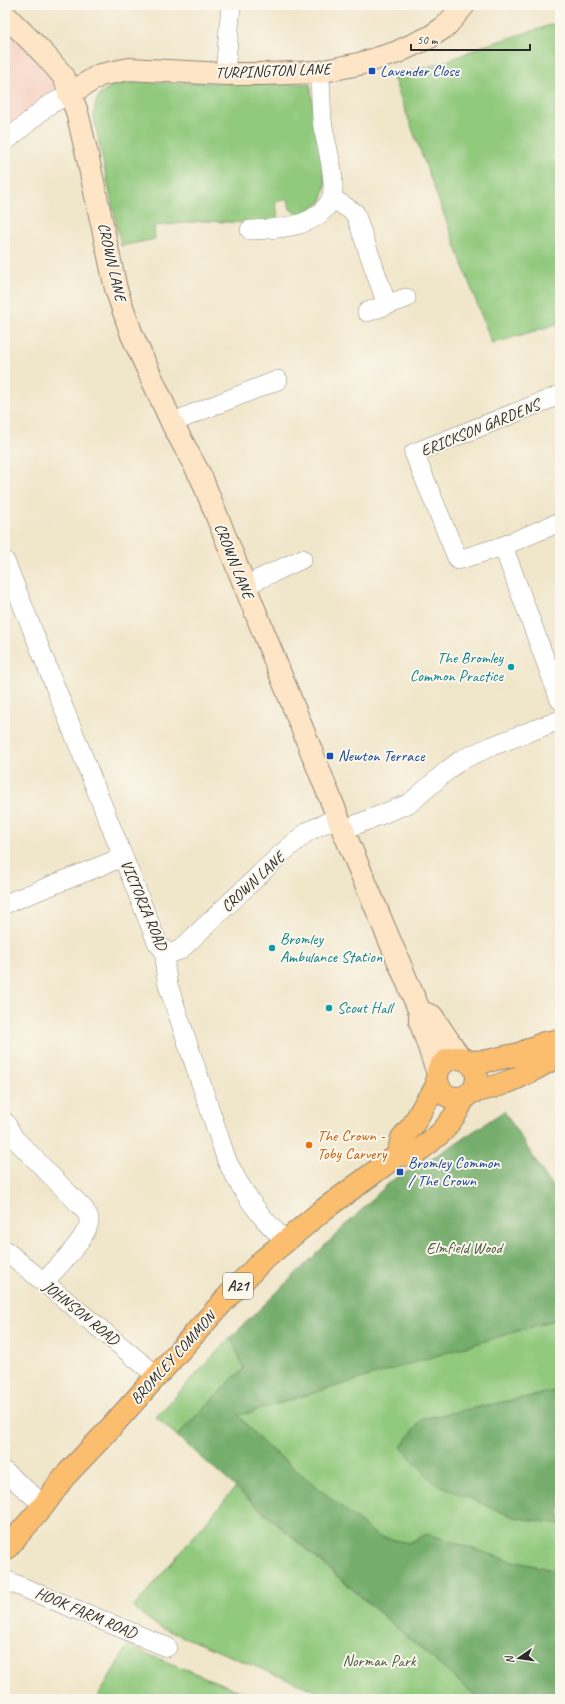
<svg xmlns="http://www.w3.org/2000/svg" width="565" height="1704" font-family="Caveat,sans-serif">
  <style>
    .built { fill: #f6d2c3 }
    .green { fill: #91c97d; stroke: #5e7a54 }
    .forest { fill: #74ad6c; stroke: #506c4c }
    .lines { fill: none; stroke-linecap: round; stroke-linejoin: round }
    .street-casing { stroke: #8e887a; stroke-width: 20 }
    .secondary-casing { stroke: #8e887a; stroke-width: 24 }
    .primary-casing { stroke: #8e887a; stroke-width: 24 }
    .street { stroke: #fff; stroke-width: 19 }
    .secondary { stroke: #fde5c5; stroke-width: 22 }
    .primary { stroke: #fbbd6e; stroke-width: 22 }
    .transit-dot { fill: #1a4fb4; stroke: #fbf7ec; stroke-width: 1.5 }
    .culture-dot { fill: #0f9aa8; stroke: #fbf7ec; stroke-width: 1.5 }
    .food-dot { fill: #e8710a; stroke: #fbf7ec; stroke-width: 1.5 }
    .labels { text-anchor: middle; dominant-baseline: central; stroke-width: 4; stroke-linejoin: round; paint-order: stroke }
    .shield { fill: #fbf7ec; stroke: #696865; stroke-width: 1 }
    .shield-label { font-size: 15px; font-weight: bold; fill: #2b2b2b }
    .street-label { font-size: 16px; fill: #2b2b2b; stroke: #fbf7ec }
    .transit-label { font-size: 16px; fill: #164399; stroke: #fbf7ec; text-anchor: start }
    .culture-label { font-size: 16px; fill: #0d838f; stroke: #fbf7ec; text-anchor: start }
    .food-label { font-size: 16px; fill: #c56008; stroke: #fbf7ec; text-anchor: start }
    .park-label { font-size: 16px; fill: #4a5a44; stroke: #fbf7ec }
  </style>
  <rect width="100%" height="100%" fill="#fbf7ec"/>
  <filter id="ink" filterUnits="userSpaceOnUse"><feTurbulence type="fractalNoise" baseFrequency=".025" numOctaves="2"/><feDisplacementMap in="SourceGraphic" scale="8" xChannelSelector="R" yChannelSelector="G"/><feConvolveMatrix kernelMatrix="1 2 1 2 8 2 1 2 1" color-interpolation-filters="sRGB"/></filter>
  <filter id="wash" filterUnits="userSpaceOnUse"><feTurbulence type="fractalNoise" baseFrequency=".012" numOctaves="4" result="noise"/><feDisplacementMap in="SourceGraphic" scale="16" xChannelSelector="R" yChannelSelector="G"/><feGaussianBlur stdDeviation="0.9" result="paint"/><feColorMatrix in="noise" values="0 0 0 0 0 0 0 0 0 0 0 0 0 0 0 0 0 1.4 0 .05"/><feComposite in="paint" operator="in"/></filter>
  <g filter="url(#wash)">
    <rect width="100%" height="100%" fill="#f0e6ca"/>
    <path class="built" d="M12 33 56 86 5 129V39Z"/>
    <path class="green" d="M560 22V323L492 344 393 77 453 59 477 48Z
      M127 82 310 84 326 184 321 203 299 216 290 209 288 199 275 202C277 211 281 219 270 224L205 221 154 226 155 239 121 246 94 119C94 93 104 87 127 82Z
      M560 1318V1390L422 1419 513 1517 560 1524V1574L557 1571 505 1559 427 1534 409 1543 377 1536 263 1443 238 1415 248 1413Z
      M231 1337 244 1369 231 1380 177 1436 156 1417Z
      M235 1488 479 1699H321L323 1694 159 1627 133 1608Z
      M129 1644 150 1655 259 1699H96Z"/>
    <path class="forest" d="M504 1111 560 1199V1318L248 1413 238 1415 263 1443 377 1536 409 1543 427 1534 505 1559 557 1571 560 1574V1699H479L177 1436 231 1380 244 1369 231 1337 391 1181 447 1149Z
      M560 1390V1524L513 1517 434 1483 401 1447 422 1419Z"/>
  </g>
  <g filter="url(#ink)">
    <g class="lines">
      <g class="street-casing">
        <path id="street" d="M225 74 231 5
          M5 142 47 106 69 94
          M332 198 355 213 387 305
          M250 230C277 229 318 228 331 199 338 184 326 143 323 127 320 109 322 90 319 72
          M367 312 406 298
          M560 395 414 453 458 560 503 546 560 522
          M172 423 195 413 278 380
          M503 546 560 700
          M5 561 157 942 166 953
          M244 586 302 559
          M343 830 410 803 449 769 461 760 492 746 560 720
          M5 904 123 857
          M166 953 165 967 168 985 227 1161C243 1193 259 1217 286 1241
          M166 953H171L180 950 280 855 307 832 338 817
          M5 1122 14 1138 84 1209C86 1213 89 1216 89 1220 90 1235 54 1271 44 1282
          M5 1250 157 1376
          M5 1472 44 1505
          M5 1580 167 1647"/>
      </g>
      <g class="secondary-casing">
        <path id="secondary" d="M5 15 44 54 64 77 77 112 88 159 116 289 132 335 172 423 202 479 343 830 420 1012V1021L437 1071
          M69 94 100 75 129 69 225 74H264L319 72 359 64 395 53 430 37 446 26 464 5
          M420 1012 432 1016 460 1058"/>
      </g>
      <g class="primary-casing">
        <path id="primary" d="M437 1078a20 20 0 1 1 40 0a20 20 0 1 1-40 0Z
          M469 1062 487 1061 519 1054 544 1043 560 1040
          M472 1092C505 1086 524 1075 553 1059L560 1041
          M398 1155 402 1138 413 1125 427 1100 430 1097 437 1085
          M5 1550 44 1505 64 1477 104 1435 231 1293 262 1261 323 1210 398 1155 415 1154 442 1132 455 1115 465 1097"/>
      </g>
      <use href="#street" class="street"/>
      <use href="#secondary" class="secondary"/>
      <use href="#primary" class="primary"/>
    </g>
  </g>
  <g class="transit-dot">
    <rect x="368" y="67" width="8" height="8" rx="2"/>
    <rect x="326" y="752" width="8" height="8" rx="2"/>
    <rect x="396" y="1168" width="8" height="8" rx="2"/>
  </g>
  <g class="culture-dot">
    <circle cx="511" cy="667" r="4"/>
    <circle cx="272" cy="948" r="4"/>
    <circle cx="329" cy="1008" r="4"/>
  </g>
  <circle class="food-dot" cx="309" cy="1145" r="4"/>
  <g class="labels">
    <rect class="shield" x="223" y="1273" width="30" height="26" rx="3"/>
    <g class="shield-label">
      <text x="238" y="1286">A21</text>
    </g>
    <g class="street-label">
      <text transform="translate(273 71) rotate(-2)">TURPINGTON LANE</text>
      <text transform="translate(112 262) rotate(77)">CROWN LANE</text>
      <text transform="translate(480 428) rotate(-22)">ERICKSON GARDENS</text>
      <text transform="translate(234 561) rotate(68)">CROWN LANE</text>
      <text transform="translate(253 882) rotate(-43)">CROWN LANE</text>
      <text transform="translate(144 905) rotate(67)">VICTORIA ROAD</text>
      <text transform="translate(81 1313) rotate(39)">JOHNSON ROAD</text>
      <text transform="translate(173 1358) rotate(-48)">BROMLEY COMMON</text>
      <text transform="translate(86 1613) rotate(23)">HOOK FARM ROAD</text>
    </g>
    <g class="transit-label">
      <text x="380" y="71">Lavender Close</text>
      <text x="338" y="756">Newton Terrace</text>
      <text x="408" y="1163">Bromley Common<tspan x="408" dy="18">/ The Crown</tspan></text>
    </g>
    <g class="culture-label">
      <text x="503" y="658" text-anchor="end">The Bromley<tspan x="503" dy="18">Common Practice</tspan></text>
      <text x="280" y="939">Bromley<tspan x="280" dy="18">Ambulance Station</tspan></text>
      <text x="337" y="1008">Scout Hall</text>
    </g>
    <g class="food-label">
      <text x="317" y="1136">The Crown -<tspan x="317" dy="18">Toby Carvery</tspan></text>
    </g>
    <g class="park-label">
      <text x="464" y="1248">Elmfield Wood</text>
      <text x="379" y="1661">Norman Park</text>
    </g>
  </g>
  <rect width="565" height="1704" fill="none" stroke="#fbf7ec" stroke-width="20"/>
  <g transform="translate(519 1658) rotate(257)" stroke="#fbf7ec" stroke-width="3" paint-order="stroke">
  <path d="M0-3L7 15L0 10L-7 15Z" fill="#2b2b2b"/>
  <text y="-6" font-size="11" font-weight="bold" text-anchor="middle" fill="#2b2b2b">N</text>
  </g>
  <path d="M411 44v6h119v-6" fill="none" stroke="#2b2b2b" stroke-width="2"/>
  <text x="417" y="44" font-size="12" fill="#2b2b2b" stroke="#fbf7ec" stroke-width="3" paint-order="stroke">50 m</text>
</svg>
